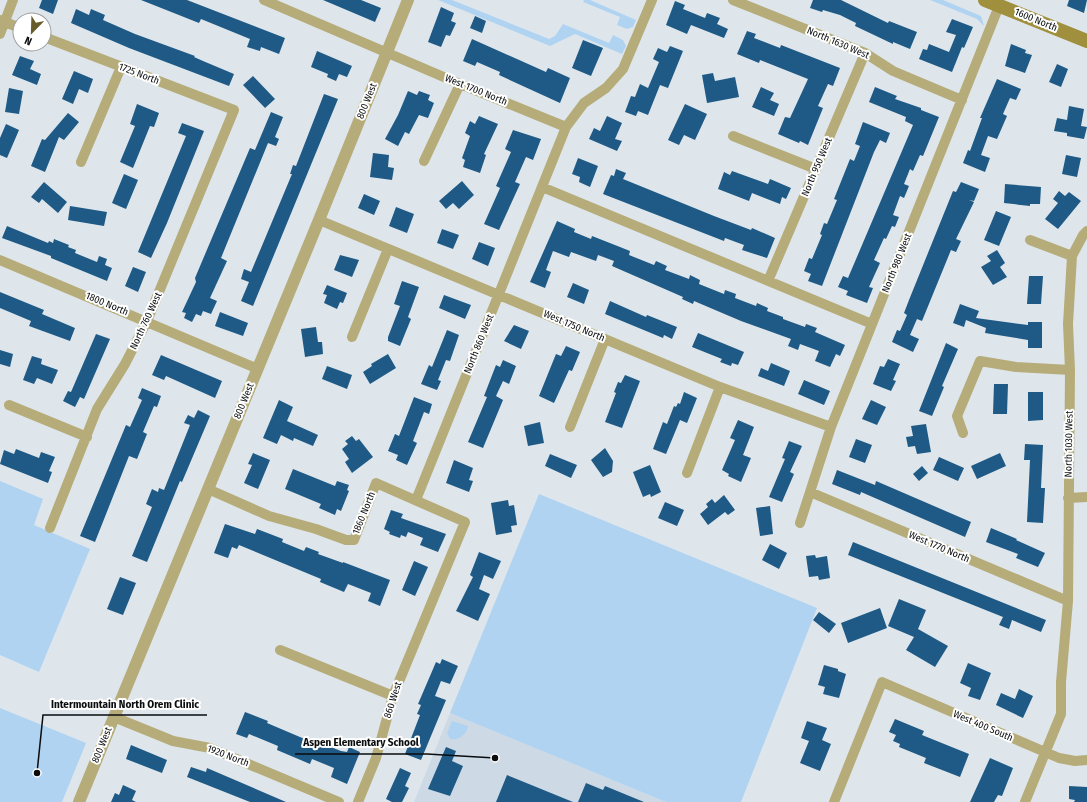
<svg xmlns="http://www.w3.org/2000/svg" width="1087" height="802" font-family="'Fira Sans Condensed',sans-serif">
  <style>
    .built { fill: #cddae6 }
    .green { fill: #b0d3f1 }
    .building { fill: #1e5a85 }
    .lines { fill: none; stroke-linecap: round; stroke-linejoin: round }
    .minor { stroke: #b6ac79; stroke-width: 10 }
    .tertiary { stroke: #b6ac79; stroke-width: 12 }
    .secondary { stroke: #a08f3d; stroke-width: 14 }
    .labels { text-anchor: middle; dominant-baseline: central; stroke-width: 4; stroke-linejoin: round; paint-order: stroke }
    .street-label { font-size: 10px; fill: #0a0c0e; stroke: #fff }
    .leader { fill: none; stroke: #0a0c0e; stroke-width: 1.5 }
    .callout-dot { fill: #0a0c0e; stroke: #fff; stroke-width: 1.5 }
    .callout-label { font-size: 11px; text-anchor: middle; font-weight: bold; fill: #0a0c0e; stroke: #fff; stroke-width: 4; stroke-linejoin: round; paint-order: stroke }
  </style>
  <rect width="100%" height="100%" fill="#dee6ec"/>
  <path class="built" d="M450 713 666 802H414Z"/>
  <path class="green" d="M438 0H452L549 39 555 36 563 24 609 43 613 35 623 40 626 46 622 54 575 34 550 46Z
    M584 0H590L636 20 633 27 627 29 617 25 620 17 583 2Z
    M930 0H943L981 16 984 26 977 19Z
    M0 481 43 499 34 525 90 549 39 672 0 655Z
    M539 494 817 608 741 802H666L450 713Z
    M0 708 86 743 62 802H0Z
    M452 721 468 726C467 734 459 741 450 739L447 733Z"/>
  <path class="building" d="M42 0H58L53 14 39 8Z
    M141 0H187L285 38 279 54 261 47 260 51 247 47 250 39 201 19 199 23Z
    M323 0H361L381 8 375 22Z
    M813 0H841L888 23 889 21 917 32 910 49 893 42V44L855 26 856 23 840 15 823 10 822 12 810 8Z
    M1069 0H1087L1084 13 1067 6Z
    M675 1 685 5 683 9 705 18 707 13 720 18 717 24 728 29 724 38 691 25 687 34 666 25Z
    M441 7 454 13 451 21 456 23 450 36 446 35 441 47 428 42Z
    M76 9 89 15 91 9 105 15 103 20 135 34 195 56 194 57 203 61 234 74 229 86 129 48 71 23Z
    M475 16 486 21 482 33 470 28Z
    M952 19 973 27 964 48 962 47 952 72 919 59 923 49 927 50 929 44 949 52 956 35 946 32Z
    M747 31 756 34 754 38 780 48 781 45 840 68 833 86 828 84 818 106 823 108 808 145 800 141 799 143 778 134 785 117 790 118 808 79 760 60 759 63 737 54Z
    M472 39 546 72 548 68 570 78 560 103 499 75 500 72 477 62 475 66 463 61Z
    M583 40 603 48 591 76 572 68Z
    M1011 44 1026 50 1025 53 1032 55 1025 73 1005 66Z
    M670 46 683 51 668 88 660 85 648 115 638 111 636 116 625 112 631 96 635 97 640 84 648 88 659 62 653 59 658 48 667 52Z
    M317 51 352 66 347 77 339 74 336 81 327 77 328 74 311 67Z
    M20 56 34 61 30 69 41 74 37 85 12 75Z
    M1057 64 1068 69 1061 87 1049 82Z
    M74 71 93 79 88 93 79 89 73 104 62 99Z
    M713 73 715 81 735 77 739 97 707 103 702 75Z
    M253 76 275 99 265 108 243 85Z
    M997 79 1021 89 1016 100 1010 98 1003 114 1007 116 997 139 988 136 981 155 990 158 985 172 963 163 968 150 970 151 982 118H980Z
    M761 87 774 93 770 100 779 104 774 116 752 107Z
    M875 87 897 96 895 99 921 108V110L939 117 923 156 920 155 913 171 910 169 904 184 909 186 904 198 900 196 893 215 899 217 895 227 892 226 886 239 884 238 874 260 880 263 869 287 873 288 867 303 846 295 848 291 838 287 843 276 848 278 913 125 905 121 906 117 869 102Z
    M9 88 23 91 19 114 5 112Z
    M408 91 417 95 419 91 430 95 428 100 434 103 428 118 419 115 409 134 405 132 398 146 385 139 398 115Z
    M324 94 338 99 253 306 241 301 249 282 241 279 244 269 251 272 292 174H290L293 165 296 166Z
    M137 104 159 113 154 127 150 126 133 168 120 162 135 126 130 124Z
    M685 104 707 114 695 140 684 135 679 145 668 140Z
    M1069 106 1084 109 1081 126 1087 127 1084 139 1067 136V133L1054 131 1057 118 1067 120Z
    M271 112 283 117 275 137 279 139 276 146 268 143 221 258 227 261 210 298 217 301 211 314 203 311 201 316 196 314 192 322 184 318 186 313 182 312 196 282 195 278 250 148 255 150Z
    M68 113 79 122 64 140 59 137 45 172 31 166 42 139 45 140Z
    M479 116 498 124 484 154 486 155 480 173 463 167 465 160 462 158 470 136 465 133 470 121 475 124Z
    M607 116 622 123 615 139 622 141 617 151 589 139 594 128 600 131Z
    M863 122 890 133 886 143 880 140 874 152 822 286 808 281 811 274 804 271 809 258 812 259 822 235 820 234 824 223 827 224 837 200 834 199 850 159 854 161 860 146 855 144Z
    M182 123 204 131 167 223 151 258 138 252 186 136 178 133Z
    M6 124 19 130 7 158 0 155V138Z
    M513 130 541 139 533 160 526 157 515 182 520 184 499 230 484 224 500 188 496 186 511 152 505 149Z
    M373 153 389 155 388 167 394 168 392 180 370 177Z
    M1066 155 1081 158 1077 177 1062 174Z
    M578 158 598 166 590 187 579 182 580 177 572 174Z
    M616 169 626 173 623 179 714 216 751 230 752 228 775 238 767 258 742 250 744 245 725 238 724 241 603 194 611 175 614 176Z
    M732 171 768 184 770 179 791 188 786 199 782 197 780 204 752 193 749 201 718 189 724 172 730 175Z
    M124 174 138 180 126 209 112 203Z
    M462 181 474 195 459 209 453 203 446 209 439 201Z
    M44 182 67 202 58 213 42 199 39 203 31 197Z
    M961 182 979 189 974 201 969 200 974 202 956 239 961 241 956 252 951 250 922 321 917 319 910 335 919 339 913 352 892 342 897 330 900 331 907 315 904 313 909 300 953 191 956 192Z
    M1005 184 1041 187 1040 204H1030V206L1004 203Z
    M1059 191 1065 196 1069 192 1081 201 1058 229 1045 219 1058 203 1053 199Z
    M364 194 380 201 374 215 358 208Z
    M70 206 107 212 104 226 68 220Z
    M396 207 414 214 407 233 389 226Z
    M996 211 1011 217 999 246 984 240Z
    M557 221 575 229 574 232 591 239 592 236 620 247 630 251 629 255 654 265 656 261 667 266 665 270 689 279 690 275 700 280 699 284 724 294 725 290 736 294 735 298 756 306 757 303 768 308 767 311 783 317V319L805 327 806 324 817 328 815 332 845 345 840 356 836 354 830 367 815 361 819 351 800 344 798 350 788 346 791 339 741 321 694 301 693 304 682 299 683 297 612 266 614 261 598 255 596 261 571 252 569 257 553 251 546 270 551 272 545 288 530 282Z
    M7 226 48 243 49 241 53 243 54 239 69 245 68 247 76 250 75 253 97 262 99 256 107 259 105 265 112 268 107 281 51 258V256L2 238Z
    M442 229 459 235 453 249 437 243Z
    M479 242 495 248 488 266 472 259Z
    M997 250 1005 263 1000 267 1007 277 993 285 981 267 991 261 987 256Z
    M340 255 359 260 352 277 334 270Z
    M133 267 146 272 138 292 125 286Z
    M1029 276H1043L1041 304H1027Z
    M402 281 419 287 408 317 411 319 400 346 388 341V337L400 306 394 304Z
    M573 283 589 290 584 304 567 297Z
    M327 285 347 293 343 303 340 302 337 309 324 303 327 295 323 294Z
    M0 292 44 310 42 314 75 328 70 341 29 326 31 321 0 308Z
    M444 295 471 305 465 319 439 308Z
    M610 301 646 317 647 315 677 327 672 339 664 335 663 338 605 314Z
    M960 304 979 311 976 318 1028 325V322H1042V348H1028V340L985 333 986 328 966 320 964 327 953 323Z
    M220 312 248 323 243 336 215 326Z
    M514 325 529 331 521 349 504 341Z
    M316 327 318 342H322L323 354 305 357 301 329Z
    M447 330 459 335 450 361 446 360 438 380 441 381 437 390 421 384 429 365 432 367Z
    M698 333 744 352 738 365 732 363 731 366 720 362 722 359 692 347Z
    M96 334 110 339 84 399 80 397 75 407 63 401 68 391 71 392Z
    M946 343 958 349 942 386 944 387 932 416 919 411Z
    M566 346 580 352 572 371 569 370 554 403 539 396 556 354 561 356Z
    M0 350 13 354 10 367 0 364Z
    M388 354 396 368 370 384 363 372 372 366 371 364Z
    M161 355 222 381 215 398 166 376 164 380 152 375Z
    M32 356 42 359 41 364 58 370 52 384 37 378 34 384 23 380Z
    M888 359 900 364 893 380 896 381 891 391 873 384 880 366 884 367Z
    M503 360 516 366 509 384 503 381 496 396 503 400 483 448 468 442 487 397 484 396 496 365 500 367Z
    M771 363 790 371 784 386 758 376 761 368 768 371Z
    M327 366 352 375 347 389 322 379Z
    M625 375 640 381 622 428 605 422 616 393 614 392 618 382 621 383Z
    M804 380 830 391 824 405 798 394Z
    M994 384H1008L1007 414H993Z
    M142 388 161 396 157 407 154 406 143 432 147 434 137 459 129 456 95 542 80 536 126 425 130 427 142 400 138 398Z
    M684 392 697 398 687 423 680 420 666 454 653 449 663 422 667 424 674 406 676 407 678 403 680 404Z
    M1028 392H1043V420L1028 421Z
    M414 397 432 404 429 414 424 412 413 441 417 443 407 465 396 460 398 455 388 451 395 434 399 436Z
    M279 400 293 407 287 421 318 435 313 446 294 438 293 441 281 435 277 444 263 438Z
    M871 400 886 407 877 425 862 419Z
    M198 410 210 416 182 482 180 481 147 562 132 556 152 507 146 504 152 489 158 492 159 488 164 490 190 425 184 423 188 415 194 418Z
    M738 420 754 427 743 455 751 458 741 482 728 476 729 474 722 470 735 440 730 438Z
    M540 422 544 443 528 446 524 426Z
    M926 424 931 452 917 454 915 446 908 447 906 437 913 436 911 426Z
    M352 436 356 441 359 439 373 457 352 473 345 462 349 459 342 449 348 444 345 441Z
    M856 439 872 445 865 463 849 457Z
    M789 441 802 446 790 472 794 474 782 502 769 497 785 459 782 458Z
    M1025 444 1043 445 1041 488H1045L1043 523 1027 522 1030 460H1024Z
    M605 448 613 461 612 472 603 477 591 460Z
    M16 449 39 458 41 452 55 457 49 471 52 472 48 483 0 464 4 450 14 454Z
    M253 453 270 460 258 489 244 483 252 465 248 464Z
    M1000 453 1006 466 977 479 971 466Z
    M550 454 577 465 571 478 545 466Z
    M939 457 964 468 958 481 933 470Z
    M454 460 473 468 469 480 473 481 469 492 446 483Z
    M650 465 661 492 651 497 650 494 643 497 633 472Z
    M922 466 928 473 919 481 913 474Z
    M293 469 335 486 337 481 349 485 347 490 349 491 341 511 337 509 335 515 319 508 321 504 285 489Z
    M837 470 875 485 876 481 971 522 965 537 861 492 860 495 832 484Z
    M724 495 735 510 728 515 725 512 708 525 700 514 708 507 706 504 712 499 715 503Z
    M508 500 509 506 514 505 517 525 511 526 512 532 496 535 491 503Z
    M665 502 684 510 677 526 658 518Z
    M770 506 773 534 760 536 756 508Z
    M391 510 403 514 401 518 446 534 438 552 420 545 423 538 408 532 406 537 401 535 400 538 389 534 390 532 384 529Z
    M225 524 255 534 257 529 283 539 282 542 304 551 306 547 319 552 318 554 343 563V562L390 580 380 606 368 601 371 593 348 584 344 592 320 582 321 579 239 545 237 549 232 547 228 558 214 553Z
    M991 528 1017 539 1016 540 1045 553 1038 567 1016 558 1018 554 986 542Z
    M853 542 1046 620 1041 632 1012 620 1009 629 999 625 1003 617 848 555Z
    M770 544 787 553 779 569 762 560Z
    M479 552 501 561 493 579 484 575 479 589 490 594 478 621 456 611 473 577 470 575Z
    M815 555 816 558 827 556 830 578 819 580 818 576 809 577 806 556Z
    M414 561 428 567 415 596 402 590Z
    M120 577 136 583 123 615 107 609Z
    M899 599 926 610 918 629 948 646 935 667 906 650 914 637 888 626Z
    M880 608 887 628 848 643 841 623Z
    M819 612 836 624 829 633 813 620Z
    M442 659 458 666 450 684 441 681 435 696 446 700 421 760 405 754 420 715 417 714 421 705 418 704 436 662 440 664Z
    M968 663 991 673 980 700 968 696 971 688 960 683Z
    M824 665 838 669V671L846 674 839 698 823 694 825 687 818 685Z
    M1019 689 1033 696 1023 718 996 705 1001 693 1015 699Z
    M245 712 268 721 267 723 307 740 308 738 341 751 347 752 349 747 360 752 347 784 331 777 334 768 312 759 310 764 277 750 278 746 249 734 247 738 236 734Z
    M895 719 924 731 922 735 969 754 960 777 924 763 926 758 899 747 900 744 893 741 896 735 889 732Z
    M807 721 827 728 822 740 831 744 820 771 800 763 809 741 801 738Z
    M131 745 167 760 162 773 126 759Z
    M446 747 456 751 452 761 463 766 450 796 428 789Z
    M990 758 1013 768 1002 796 998 795 994 802H970Z
    M191 767 206 772 207 768 286 802H250L187 777Z
    M400 768 411 773 405 786 409 788 402 802H392L386 799Z
    M507 775 573 802H496Z
    M586 783 603 790 605 786 644 802H578Z
    M123 785 136 791 132 800 136 802H111L115 793 119 795Z
    M1069 786 1087 787V802H1074L1075 800 1069 799Z"/>
  <g class="lines">
    <path class="minor" d="M264 0 460 84 566 127
      M733 0 865 53 893 71 962 100
      M0 20 20 28
      M0 34 13 0
      M44 37 234 110 147 321 125 364 97 409 50 528
      M733 136 816 169
      M424 161 460 84
      M81 162 121 67
      M542 187 872 324
      M319 220 720 387 831 427
      M1030 240 1072 256
      M0 260 258 369
      M768 281 865 53
      M352 337 388 249
      M9 405 87 437
      M570 427 605 339
      M963 433 957 416 980 361 1016 367 1070 370
      M687 473 720 387
      M208 489 269 516 316 529 346 540H354L376 483 465 522 393 696 376 758 358 802
      M810 492 1068 601
      M1068 498 1087 497
      M416 500 566 127 584 103 606 88 623 69 652 0
      M800 523 831 427 999 6
      M280 650 393 696
      M114 717 173 741 210 748 339 802
      M834 802 882 682 1059 758 1075 761 1087 760
      M1025 802 1061 714V682L1068 601 1070 370 1068 324 1072 256 1083 235 1087 231"/>
    <path class="tertiary" d="M79 802 319 220 408 0"/>
    <path class="secondary" d="M985 0 1087 41"/>
  </g>
  <g class="labels">
    <g class="street-label">
      <text transform="translate(1036 20) rotate(22)">1600 North</text>
      <text transform="translate(838 43) rotate(23)">North 1630 West</text>
      <text transform="translate(139 74) rotate(21)">1725 North</text>
      <text transform="translate(476 90) rotate(22)">West 1700 North</text>
      <text transform="translate(367 101) rotate(-68)">800 West</text>
      <text transform="translate(817 167) rotate(-67)">North 950 West</text>
      <text transform="translate(897 263) rotate(-68)">North 980 West</text>
      <text transform="translate(107 304) rotate(23)">1800 North</text>
      <text transform="translate(146 321) rotate(-65)">North 760 West</text>
      <text transform="translate(574 326) rotate(23)">West 1750 North</text>
      <text transform="translate(479 344) rotate(-68)">North 860 West</text>
      <text transform="translate(244 401) rotate(-68)">800 West</text>
      <text transform="translate(1069 444) rotate(-89)">North 1030 West</text>
      <text transform="translate(364 513) rotate(-68)">1860 North</text>
      <text transform="translate(939 547) rotate(23)">West 1770 North</text>
      <text transform="translate(393 700) rotate(-72)">860 West</text>
      <text transform="translate(983 726) rotate(23)">West 400 South</text>
      <text transform="translate(102 745) rotate(-68)">800 West</text>
      <text transform="translate(228 756) rotate(21)">1920 North</text>
    </g>
  </g>
  <path class="leader" d="M37 773L43 715H207M495 758L427 754H295"/>
  <g class="callout-dot">
    <circle cx="37" cy="773" r="4"/>
    <circle cx="495" cy="758" r="4"/>
  </g>
  <g class="callout-label">
    <text x="125" y="708">Intermountain North Orem Clinic</text>
    <text x="361" y="746">Aspen Elementary School</text>
  </g>
  <g transform="translate(32 32) rotate(203)"><circle r="19" fill="#ffffff" stroke="#9d9e9f"/>
  <path d="M0-3L7 15L0 10L-7 15Z" fill="#675c29"/>
  <text y="-6" font-size="11" font-weight="bold" text-anchor="middle" fill="#0a0c0e">N</text>
  </g>
</svg>
